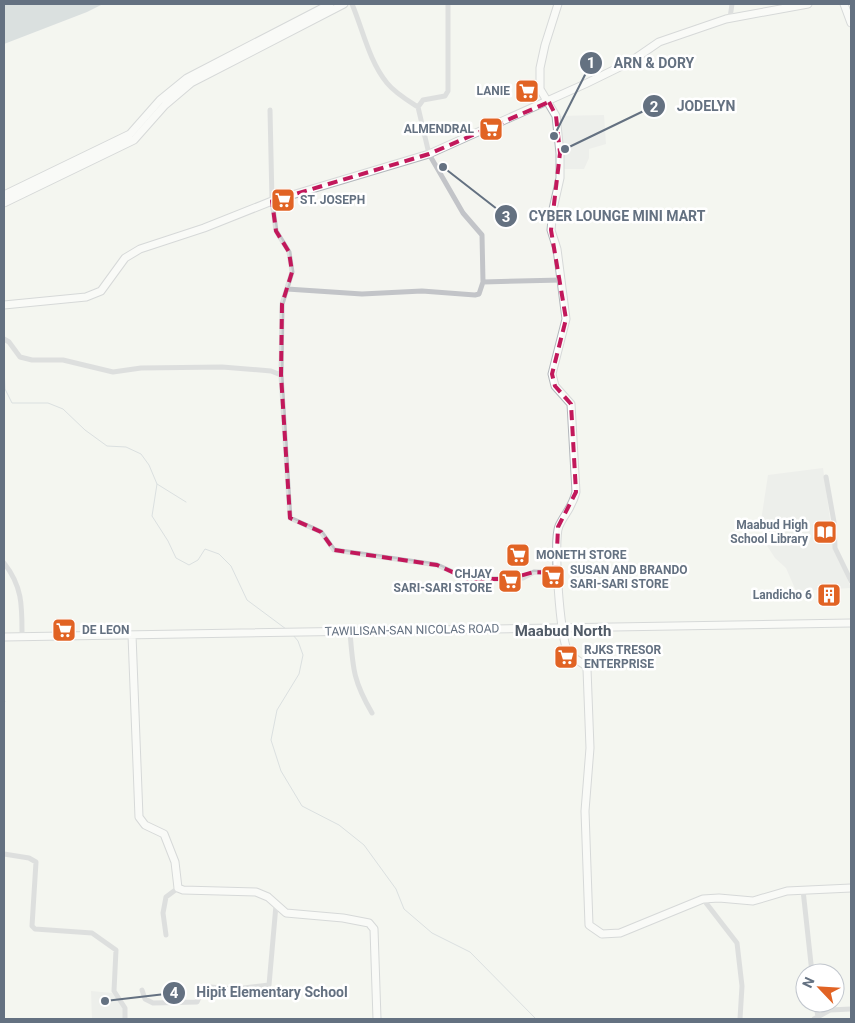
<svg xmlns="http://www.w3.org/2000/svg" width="855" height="1023" font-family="Roboto,sans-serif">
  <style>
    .built { fill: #e5e6e4 }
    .water { fill: #bbc5cb }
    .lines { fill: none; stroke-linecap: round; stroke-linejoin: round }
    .stream { stroke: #bbc5cb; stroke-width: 1 }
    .secondary-casing { stroke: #b2b6bb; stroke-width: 9 }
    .street { stroke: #c2c4c8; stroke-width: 5 }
    .secondary { stroke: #fff; stroke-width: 7 }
    .marked { fill: none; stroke: #c2185b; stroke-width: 4; stroke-dasharray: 10 6; stroke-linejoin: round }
    .labels { text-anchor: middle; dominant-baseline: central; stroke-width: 5; stroke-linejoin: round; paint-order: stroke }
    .poi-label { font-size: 12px; font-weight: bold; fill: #647181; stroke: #fff; text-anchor: end }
    .street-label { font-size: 12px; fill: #647181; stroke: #fff }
    .quarter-label { font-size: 15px; font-weight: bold; fill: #515b67; stroke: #fff }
    .leader { fill: none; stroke: #647181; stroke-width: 2 }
    .callout-dot { fill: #647181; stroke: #fff; stroke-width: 2 }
    .mark-label { font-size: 15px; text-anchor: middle; font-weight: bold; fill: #fff }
    .callout-label { font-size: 14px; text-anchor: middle; font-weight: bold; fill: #647181; stroke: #fff; stroke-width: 5; stroke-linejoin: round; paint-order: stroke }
  </style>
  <rect width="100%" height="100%" fill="#f4f5f0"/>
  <path class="built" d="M604 115 606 144 589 149V158L584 169H564L559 116Z
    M823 468 834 548 851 588 796 591 786 568 775 558 764 541 761 521 768 475Z
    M91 991 112 993 124 1008V1019H92Z"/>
  <path class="water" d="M4 4H103L87 12 4 44Z"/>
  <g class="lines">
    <path class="stream" d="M4 366 5 389 12 403H48L63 409 85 430 107 446 126 447 141 454 149 465 157 484 152 516 168 541 176 558 189 565 198 560 205 549 219 554 231 566 247 600 286 629
      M157 484 186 502
      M293 635 298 641 303 655 299 674 277 710 271 740 281 771 302 806 339 825 364 845 396 889 404 909 432 933 470 952 536 1019
      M4 700 5 701"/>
    <g class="secondary-casing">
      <path id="secondary" d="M558 4 545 45 540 68V89L556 116 560 153V178L553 209 551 230 557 249 566 319 552 374 555 386 571 404 576 492C572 508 565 513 559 526 553 540 560 638 568 652 571 657 581 662 586 666L587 669 590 748 585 811 589 925 602 934 620 933 703 899 719 898 753 901 787 891 851 888
        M844 4 851 23
        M4 195 130 134 160 100 187 78 330 4
        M4 203 134 140 165 105 191 83 344 4
        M4 305 86 297 101 291 125 258 140 249 204 228 272 201 429 154 585 84 630 62 659 42 726 19 808 4
        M132 635 139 817 145 825 164 834 175 862 178 888 183 890 256 892 268 897 286 913 343 918 369 923 374 929 377 1019
        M4 637 851 623"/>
    </g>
    <path class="street" d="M352 4C363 30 369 61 387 83 395 93 407 100 418 107L429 154 463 213 482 235 483 282 562 280
      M730 18 732 4
      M418 107 423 100 445 96 448 91V4
      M270 110 272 201 276 231 289 252 292 272 282 304 281 375
      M287 289 362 294 422 291 475 295 479 294 483 282
      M4 339 9 342 20 357 32 360H63L113 372 141 368 222 367 271 371 281 375 290 518 321 532 334 550 437 565 468 579H509L523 578 534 572 556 573
      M826 477 834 522 835 548 851 581
      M4 563C23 587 22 607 22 637
      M350 632C353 669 353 680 372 713
      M4 854 29 858 36 862 32 926 35 929 92 933 116 950 114 991 125 1008V1019
      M803 890 812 973
      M703 899 737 943 742 986 740 1019
      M166 935 163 913 166 897 178 888
      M142 990 145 999 153 1003 197 1002 202 991 210 987 235 989 269 985 276 905
      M815 1003 818 1016
      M814 1019 830 1010 851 1009"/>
    <use href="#secondary" class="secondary"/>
  </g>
  <path d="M0 0H855V1023H0ZM549 102 556 116 560 153 551 230 566 319 552 374 555 386 571 404 576 492 558 527 556 573 534 572 509 579H468L437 565 334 550 321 532 290 518 281 375 282 304 292 272 289 252 276 231 272 201 429 154Z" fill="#f4f5f0" fill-opacity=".55" fill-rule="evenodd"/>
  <path class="marked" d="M549 102 556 116 560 153 551 230 566 319 552 374 555 386 571 404 576 492 558 527 556 573 534 572 509 579H468L437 565 334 550 321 532 290 518 281 375 282 304 292 272 289 252 276 231 272 201 429 154Z"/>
  <defs>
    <g id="supermarket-square" transform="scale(1.25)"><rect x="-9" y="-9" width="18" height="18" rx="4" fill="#e16324" stroke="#fff"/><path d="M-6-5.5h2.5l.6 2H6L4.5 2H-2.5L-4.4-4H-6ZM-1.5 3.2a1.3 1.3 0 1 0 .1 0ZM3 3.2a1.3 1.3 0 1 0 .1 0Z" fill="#fff"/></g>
    <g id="library-square" transform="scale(1.25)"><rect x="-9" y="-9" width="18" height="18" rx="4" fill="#e16324" stroke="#fff"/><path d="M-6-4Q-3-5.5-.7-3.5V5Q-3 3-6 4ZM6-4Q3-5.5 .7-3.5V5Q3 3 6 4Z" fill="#fff"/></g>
    <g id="building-square" transform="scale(1.25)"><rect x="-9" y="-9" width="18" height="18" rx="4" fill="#e16324" stroke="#fff"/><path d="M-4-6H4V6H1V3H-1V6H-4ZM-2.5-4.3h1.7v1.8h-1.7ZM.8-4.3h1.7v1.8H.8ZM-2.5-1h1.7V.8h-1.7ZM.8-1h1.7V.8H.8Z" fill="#fff"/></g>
  </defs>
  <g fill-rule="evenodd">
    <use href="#supermarket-square" x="527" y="91"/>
    <use href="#supermarket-square" x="491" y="129"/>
    <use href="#supermarket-square" x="283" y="200"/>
    <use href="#library-square" x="825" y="532"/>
    <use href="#supermarket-square" x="518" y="555"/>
    <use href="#supermarket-square" x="553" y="577"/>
    <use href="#supermarket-square" x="510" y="581"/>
    <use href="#building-square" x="829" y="595"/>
    <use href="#supermarket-square" x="64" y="630"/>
    <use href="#supermarket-square" x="566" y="657"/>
  </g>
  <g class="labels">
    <g class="poi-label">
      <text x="510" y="91">LANIE</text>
      <text x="474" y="129">ALMENDRAL</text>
      <text x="300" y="200" text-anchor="start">ST. JOSEPH</text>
      <text x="808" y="525">Maabud High<tspan x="808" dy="14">School Library</tspan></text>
      <text x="536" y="555" text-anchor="start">MONETH STORE</text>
      <text x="570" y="570" text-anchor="start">SUSAN AND BRANDO<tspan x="570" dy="14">SARI-SARI STORE</tspan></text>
      <text x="492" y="574">CHJAY<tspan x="492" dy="14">SARI-SARI STORE</tspan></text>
      <text x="812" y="595">Landicho 6</text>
      <text x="82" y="630" text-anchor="start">DE LEON</text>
      <text x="584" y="650" text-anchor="start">RJKS TRESOR<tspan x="584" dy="14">ENTERPRISE</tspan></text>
    </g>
    <g class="street-label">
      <text transform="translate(412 630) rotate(-1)">TAWILISAN-SAN NICOLAS ROAD</text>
    </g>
    <g class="quarter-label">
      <text x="563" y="631">Maabud North</text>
    </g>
  </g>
  <path class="leader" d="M554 136L591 63M565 149L654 106M443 167L506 216M105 1001L174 993"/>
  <g class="callout-dot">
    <circle cx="554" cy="136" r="5"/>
    <circle cx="565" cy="149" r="5"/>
    <circle cx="443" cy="167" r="5"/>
    <circle cx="105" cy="1001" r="5"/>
    <circle cx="591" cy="63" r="12"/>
    <circle cx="654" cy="106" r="12"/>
    <circle cx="506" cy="216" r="12"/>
    <circle cx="174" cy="993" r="12"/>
  </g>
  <g class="mark-label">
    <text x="591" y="68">1</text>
    <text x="654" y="112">2</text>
    <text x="506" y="222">3</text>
    <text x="174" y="998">4</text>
  </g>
  <g class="callout-label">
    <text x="654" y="68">ARN &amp; DORY</text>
    <text x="706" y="111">JODELYN</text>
    <text x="617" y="221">CYBER LOUNGE MINI MART</text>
    <text x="272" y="997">Hipit Elementary School</text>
  </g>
  <rect width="855" height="1023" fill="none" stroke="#647181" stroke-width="10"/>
  <g transform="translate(820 988) rotate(295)"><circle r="24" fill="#ffffff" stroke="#c1c6cd"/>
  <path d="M0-4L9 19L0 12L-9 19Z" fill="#e16324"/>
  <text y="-8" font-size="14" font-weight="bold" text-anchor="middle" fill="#647181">N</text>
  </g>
</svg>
